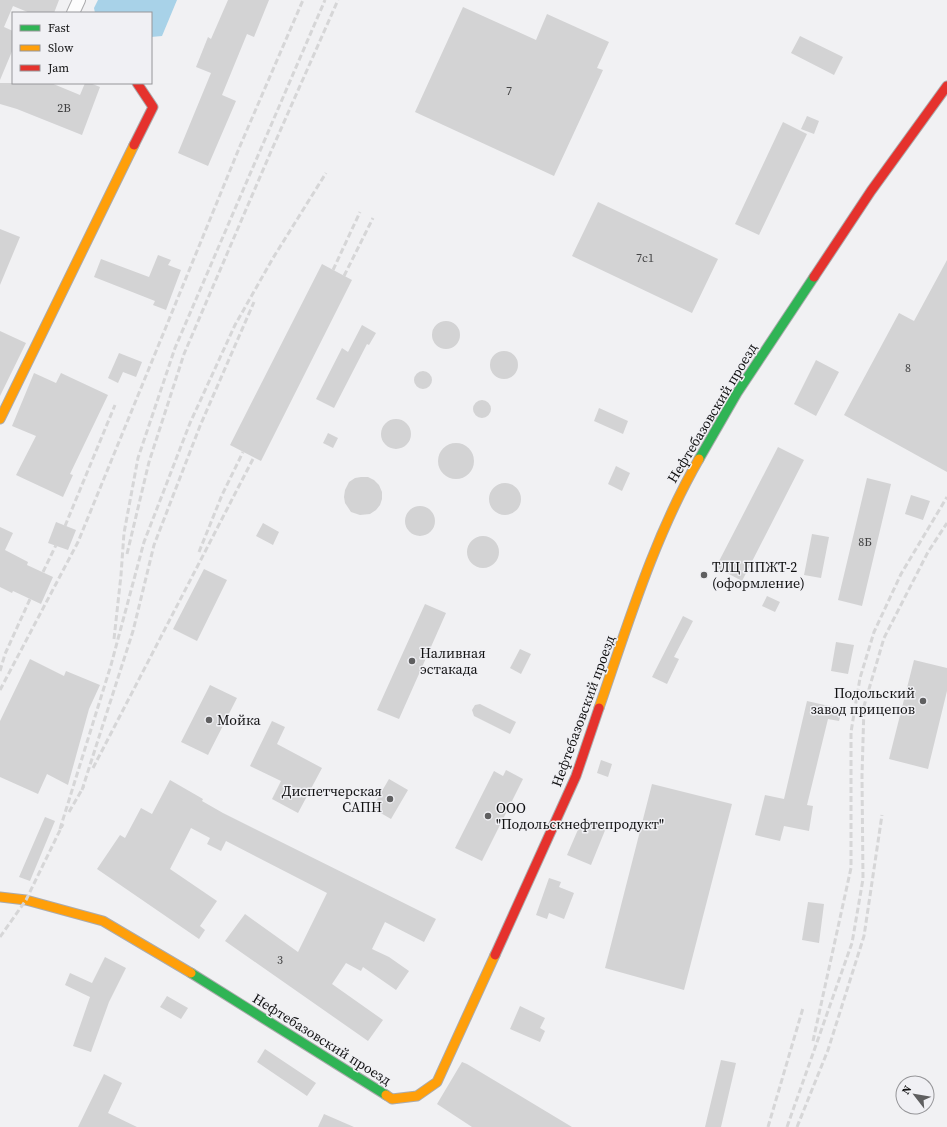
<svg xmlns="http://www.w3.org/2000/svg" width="947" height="1127" font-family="'Source Serif 4',serif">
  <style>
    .water { fill: #a8d2e8 }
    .building { fill: #d3d3d4 }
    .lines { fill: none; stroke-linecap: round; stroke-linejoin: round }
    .street-casing { stroke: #ababad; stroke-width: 14 }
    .fast-casing { stroke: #ababad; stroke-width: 11 }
    .slow-casing { stroke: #ababad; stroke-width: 11 }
    .jam-casing { stroke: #ababad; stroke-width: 11 }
    .street { stroke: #fdfdfd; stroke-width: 12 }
    .fast { stroke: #30b455; stroke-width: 9 }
    .slow { stroke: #ff9f0a; stroke-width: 9 }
    .jam { stroke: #e5322d; stroke-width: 9 }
    .rail { stroke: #d6d6d7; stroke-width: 3; stroke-dasharray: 6 3; stroke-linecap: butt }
    .poi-dot { fill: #5f5f60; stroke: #f0f0f4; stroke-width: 1.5 }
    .labels { text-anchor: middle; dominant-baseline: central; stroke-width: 3; stroke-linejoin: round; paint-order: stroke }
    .number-label { font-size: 12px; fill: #414142 }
    .street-label { font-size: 14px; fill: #101011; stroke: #f0f0f4 }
    .poi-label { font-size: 14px; fill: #101011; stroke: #f0f0f4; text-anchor: start }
  </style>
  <rect width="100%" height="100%" fill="#f1f1f3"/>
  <path class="water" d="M98 0H177L162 36 151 37V13H95L94 8Z"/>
  <path class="building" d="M0 0H59L54 13H30L13 6 4 27 13 31V49L0 80Z
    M228 0H269L254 37 247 34 222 95 236 101 208 166 178 153 211 73 196 67 208 37 211 39Z
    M463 7 536 40 547 14 609 42 597 68 603 70 554 176 415 112Z
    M800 36 843 57 834 75 791 53Z
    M0 83H51L80 95 85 83H90L100 87 82 135 17 109 0 104Z
    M807 116 819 121 814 134 801 129Z
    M783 122 807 134 759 235 735 224Z
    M598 202 718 259 692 313 572 256Z
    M0 229 20 237 0 285Z
    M158 255 171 260 168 265 181 270 166 310 153 305 155 301 94 277 101 259 149 277Z
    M947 260V472L844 415 899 313 914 321Z
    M322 264 352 280 261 461 230 445Z
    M432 335a14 14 0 1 1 28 0a14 14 0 1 1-28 0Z
    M362 325 376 333 369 345 367 344 334 408 316 399 342 348 348 352Z
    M0 331 26 343 0 396Z
    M490 365a14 14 0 1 1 28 0a14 14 0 1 1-28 0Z
    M119 353 142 362 136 377 123 372 118 383 108 378Z
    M816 360 839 372 816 416 794 404Z
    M414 380a9 9 0 1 1 18 0a9 9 0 1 1-18 0Z
    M34 373 56 383 61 373 108 395 70 474 73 475 63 497 16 475 36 436 12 426Z
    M473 409a9 9 0 1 1 18 0a9 9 0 1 1-18 0Z
    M599 408 628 421 623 434 594 421Z
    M381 434a15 15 0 1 1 30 0a15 15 0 1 1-30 0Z
    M328 433 338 438 333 448 323 443Z
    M438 461a18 18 0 1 1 36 0a18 18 0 1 1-36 0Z
    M778 447 804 460 742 581 716 567Z
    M616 466 630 473 622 491 608 484Z
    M361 477H368L374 480 379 485 382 492V499L380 505 376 510 370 514 360 515 351 512 345 503 344 497 345 490 349 482 355 478Z
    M867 478 891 484 862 606 838 600Z
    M489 499a16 16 0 1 1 32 0a16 16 0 1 1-32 0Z
    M911 495 930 501 923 520 905 514Z
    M405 521a15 15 0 1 1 30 0a15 15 0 1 1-30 0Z
    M56 522 76 530 68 550 48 543Z
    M263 523 279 532 273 545 256 536Z
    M0 527 13 533 5 550 28 562 27 565 53 577 41 604 13 591 12 593 0 587Z
    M812 534 829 537 821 578 804 575Z
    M467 552a16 16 0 1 1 32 0a16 16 0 1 1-32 0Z
    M204 569 227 580 197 641 173 629Z
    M767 596 780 602 775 612 762 606Z
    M425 604 446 613 399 719 377 710Z
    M683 616 693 621 674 657 679 659 667 684 652 677Z
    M836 642 854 645 848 674 831 671Z
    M520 649 531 654 521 674 510 668Z
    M30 659 64 676 66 671 100 685 89 709 68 785 47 774 38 794 0 777V721Z
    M914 660 947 668V691L928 769 889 759Z
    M210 685 237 698 208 755 181 742Z
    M807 701 842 709 839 721 828 719 807 805 813 806 809 831 784 826 780 841 755 835 765 795 784 799Z
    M480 704 516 722 510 734 474 716 472 710 475 705Z
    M272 721 285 727 277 744 322 768 298 813 272 799 281 781 250 766Z
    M601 760 612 764 608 777 597 773Z
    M506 770 523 779 482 861 455 848 494 771 503 776Z
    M389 779 408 790 391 819 372 808Z
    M170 780 203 799 202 801 223 813 436 919 424 942 385 922 372 949 389 957 409 971 396 990 363 967 361 971 346 963 332 984 383 1020 368 1041 225 941 245 914 298 952 327 893 226 841 221 851 207 844 210 838 191 828 170 869 217 901 200 926 205 930 199 939 97 869 120 835 125 838 141 808 152 814Z
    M652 784 732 804 684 990 605 968Z
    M45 817 55 821 30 881 19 877Z
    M583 818 606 828 591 865 567 855Z
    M549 878 561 882 559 887 574 893 564 919 549 913 547 919 536 915Z
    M808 902 824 904 819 943 802 940Z
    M105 957 126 968 109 1002 91 1052 73 1046 90 997 65 985 70 973 92 983Z
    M167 996 188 1008 181 1019 160 1007Z
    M520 1006 545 1018 540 1028 545 1031 540 1042 510 1029Z
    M265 1049 316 1083 307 1096 257 1062Z
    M721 1060 736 1063 721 1127H705Z
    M462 1062 467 1064 572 1127H472L437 1104Z
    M104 1074 122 1083 108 1113 137 1127H78Z
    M324 1114 354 1127H318Z"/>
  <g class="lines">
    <g class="street-casing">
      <path id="street" d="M73 13 79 0"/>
    </g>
    <g class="fast-casing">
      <path id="fast" d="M699 459 737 393 814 277
        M191 973 386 1095"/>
    </g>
    <g class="slow-casing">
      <path id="slow" d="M0 419 134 145
        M599 708C628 624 654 537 699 459
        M0 897 26 900 103 921 191 973
        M386 1095 392 1099 417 1096 437 1082 495 955"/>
    </g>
    <g class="jam-casing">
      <path id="jam" d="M134 145 153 107 137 83
        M814 277 871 191 947 86
        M495 955 576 776 599 708"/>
    </g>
    <use href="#street" class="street"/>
    <use href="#fast" class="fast"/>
    <use href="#slow" class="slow"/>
    <use href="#jam" class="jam"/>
    <path class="rail" d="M333 270 360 212
      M344 276 373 218
      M65 526 115 405
      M199 552 222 495 243 452
      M127 554 149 462 184 354 269 156 338 0
      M43 572 56 545
      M114 639 121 575 124 533 138 458 175 348 325 0
      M0 671 5 654 30 599
      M0 690 78 542 240 146 303 0
      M93 768 254 457
      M82 790 133 631 154 545 200 426 254 302
      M69 812 84 786
      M60 829 111 665 144 542 190 423 235 325 273 258 326 173
      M0 937 26 900 63 824
      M813 1041 851 868V732L860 678 874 632 901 574 947 497
      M768 1127 803 1008
      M787 1127 852 943 863 879 862 776 864 706 884 638 928 552 947 523
      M797 1127 828 1050 864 936 882 815"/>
  </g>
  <g class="poi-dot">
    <circle cx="704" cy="575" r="4"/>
    <circle cx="412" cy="661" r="4"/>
    <circle cx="923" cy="701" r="4"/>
    <circle cx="209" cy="720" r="4"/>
    <circle cx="390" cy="799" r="4"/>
    <circle cx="488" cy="816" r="4"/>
  </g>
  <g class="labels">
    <g class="number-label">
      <text x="509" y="91">7</text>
      <text x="64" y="108">2В</text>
      <text x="645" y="258">7с1</text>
      <text x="908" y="368">8</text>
      <text x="865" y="542">8Б</text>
      <text x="280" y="960">3</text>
    </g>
    <g class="street-label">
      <text transform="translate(712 413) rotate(-59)">Нефтебазовский проезд</text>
      <text transform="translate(583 711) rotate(-70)">Нефтебазовский проезд</text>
      <text transform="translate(322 1039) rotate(32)">Нефтебазовский проезд</text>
    </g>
    <g class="poi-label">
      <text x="712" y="567">ТЛЦ ППЖТ-2<tspan x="712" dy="16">(оформление)</tspan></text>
      <text x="420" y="653">Наливная<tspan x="420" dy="16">эстакада</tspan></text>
      <text x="915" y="693" text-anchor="end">Подольский<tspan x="915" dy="16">завод прицепов</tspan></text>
      <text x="217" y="720">Мойка</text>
      <text x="382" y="791" text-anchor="end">Диспетчерская<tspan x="382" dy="16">САПН</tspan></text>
      <text x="496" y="808">ООО<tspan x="496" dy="16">"Подольскнефтепродукт"</tspan></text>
    </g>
  </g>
  <rect x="12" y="12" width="140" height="72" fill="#f0f0f4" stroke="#969699"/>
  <rect x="20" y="25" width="20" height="6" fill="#30b455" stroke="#969699"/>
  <text x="48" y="32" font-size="12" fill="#101011">Fast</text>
  <rect x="20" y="45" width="20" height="6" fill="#ff9f0a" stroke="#969699"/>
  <text x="48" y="52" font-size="12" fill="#101011">Slow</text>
  <rect x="20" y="65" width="20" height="6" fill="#e5322d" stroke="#969699"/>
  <text x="48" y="72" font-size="12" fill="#101011">Jam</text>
  <g transform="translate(915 1095) rotate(301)"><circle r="19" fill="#f0f0f4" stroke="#969699"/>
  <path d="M0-3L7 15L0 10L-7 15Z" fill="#5f5f60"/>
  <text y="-6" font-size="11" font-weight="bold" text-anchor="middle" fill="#101011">N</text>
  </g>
</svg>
